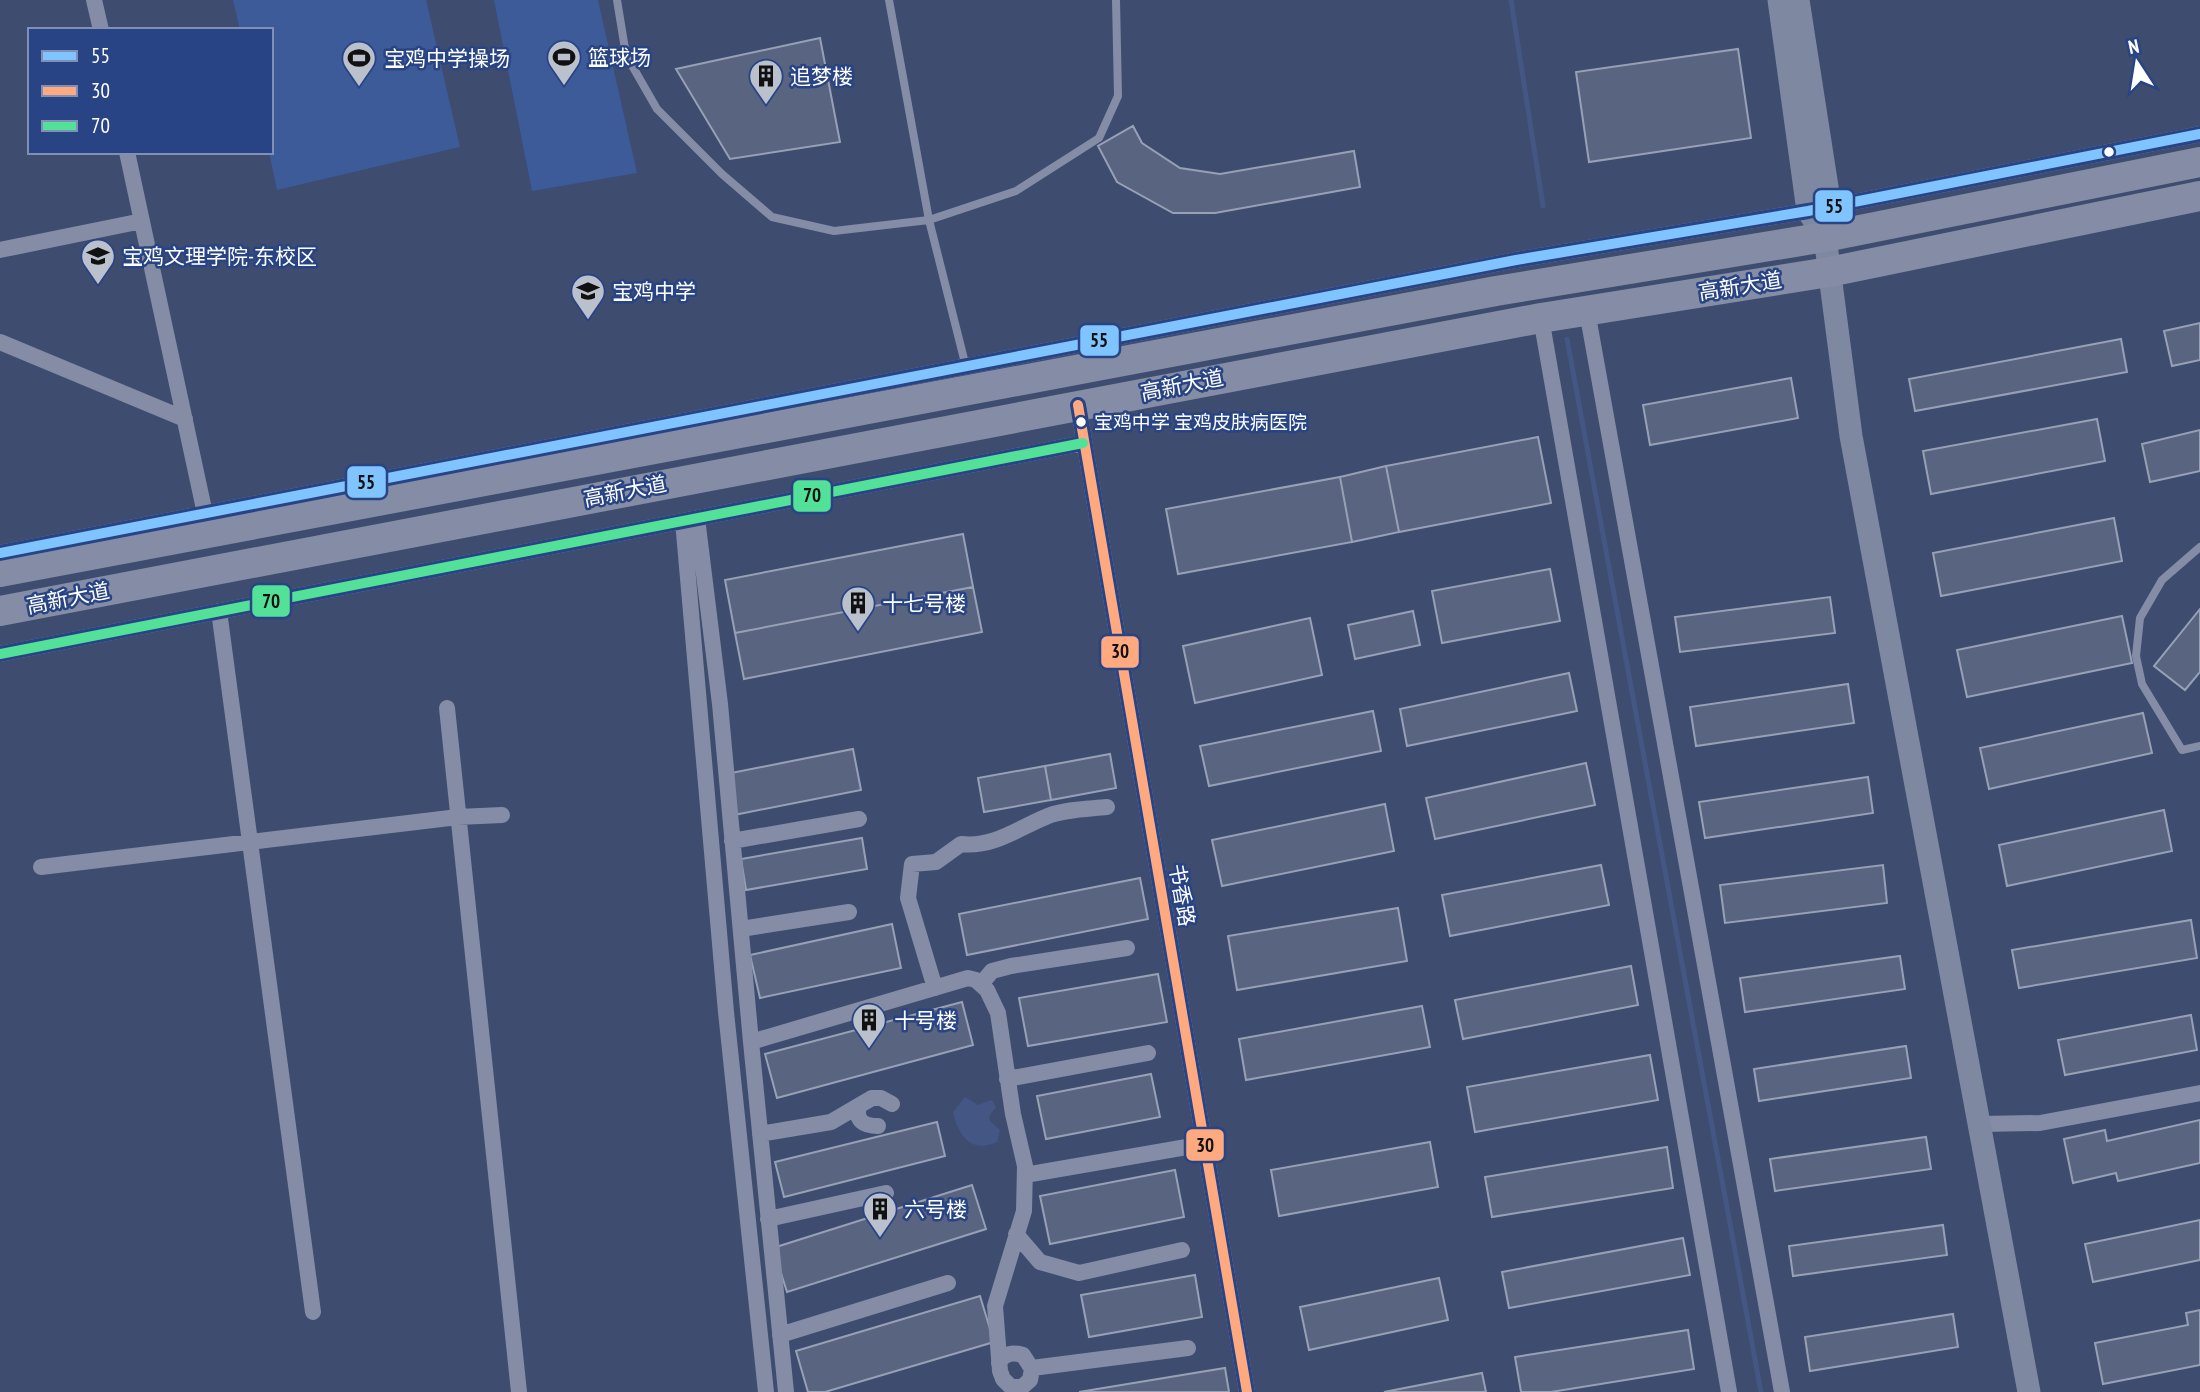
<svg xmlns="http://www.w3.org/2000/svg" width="2200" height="1392" font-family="'PT Sans Narrow','Noto Sans SC',sans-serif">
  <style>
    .green { fill: #3d5a99 }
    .water { fill: #435684 }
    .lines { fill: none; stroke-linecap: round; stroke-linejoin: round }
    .stream { stroke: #435684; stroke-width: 5 }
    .building { fill: #586480; stroke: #97a0b4; stroke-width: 2 }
    .lane { stroke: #848da5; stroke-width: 8 }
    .street { stroke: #848da5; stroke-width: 16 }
    .secondary { stroke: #7f88a1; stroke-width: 23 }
    .highway { stroke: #848da5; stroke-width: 30 }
    .bus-1-casing { stroke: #294484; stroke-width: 16 }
    .bus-2-casing { stroke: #294484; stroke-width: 16 }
    .bus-3-casing { stroke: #294484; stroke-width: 16 }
    .bus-1 { stroke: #80c4ff; stroke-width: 10 }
    .bus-2 { stroke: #ffa980; stroke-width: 10 }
    .bus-3 { stroke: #53e098; stroke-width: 10 }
    .bus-dot { fill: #fff; stroke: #294484; stroke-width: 2.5 }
    .labels { text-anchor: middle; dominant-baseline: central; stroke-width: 5; stroke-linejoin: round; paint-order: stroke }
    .bus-label { font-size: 19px; fill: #fff; stroke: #294484; text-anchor: start }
    .poi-label { font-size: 21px; fill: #fff; stroke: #294484; text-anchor: start }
    .street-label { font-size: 21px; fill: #fff; stroke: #294484 }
    .line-badge { stroke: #294484; stroke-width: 2.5 }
    .pale-badge-label { font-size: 19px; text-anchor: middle; font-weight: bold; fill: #111 }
  </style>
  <rect width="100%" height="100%" fill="#3e4c6f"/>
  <path class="green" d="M233 0H426L460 147 277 190 269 152H271V30H240Z
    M494 0H598L637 173 532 191Z"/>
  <path class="water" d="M965 1097 978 1105 991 1100 993 1102 996 1107 989 1116 990 1121 1000 1130 997 1142C971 1154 958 1135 953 1112Z"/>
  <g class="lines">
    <path class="stream" d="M1511 0 1543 206
      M1567 339 1761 1392"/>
  </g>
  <path class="building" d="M820 38 840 142 730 159 676 69Z
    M1738 49 1751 138 1589 162 1576 72Z
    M1133 126 1142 143 1180 168 1220 174 1354 151 1360 187 1215 213H1173L1117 182 1098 146Z
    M2200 323V360L2172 366 2164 331Z
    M2121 339 2127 372 1915 411 1909 379Z
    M1791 378 1798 418 1650 445 1643 405Z
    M2097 419 2105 461 1931 494 1923 451Z
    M2200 430V471L2150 482 2142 444Z
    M1538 437 1551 503 1399 532 1386 466Z
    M1386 466 1399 532 1352 542 1340 477Z
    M1340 477 1352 542 1178 574 1166 509Z
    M2114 518 2122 561 1941 596 1933 553Z
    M963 534 973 587 735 633 725 580Z
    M1550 569 1560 621 1442 643 1432 591Z
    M973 587 982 632 744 679 735 633Z
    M1830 597 1835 633 1680 652 1675 617Z
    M2200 609V672L2185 690 2154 666Z
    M1413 611 1420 645 1355 659 1348 625Z
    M2122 616 2132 663 1967 697 1957 650Z
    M1310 618 1322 675 1195 703 1183 646Z
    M1569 673 1577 711 1407 746 1400 709Z
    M1848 684 1854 723 1696 746 1690 707Z
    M1373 711 1381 751 1209 786 1200 746Z
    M2143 713 2152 753 1989 789 1980 748Z
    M853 749 861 790 734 815 726 774Z
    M1110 754 1116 788 1051 800 1045 766Z
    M1586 763 1595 805 1435 839 1426 798Z
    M1045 766 1051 800 984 812 978 778Z
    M1868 777 1873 813 1705 838 1699 802Z
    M1385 804 1394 851 1222 886 1212 840Z
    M2164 810 2172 851 2007 886 1999 845Z
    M862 838 867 869 746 890 741 859Z
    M1601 865 1609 905 1450 936 1442 895Z
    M1883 865 1887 903 1725 923 1720 885Z
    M1140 878 1148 919 967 955 959 914Z
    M1398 908 1407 961 1237 990 1228 936Z
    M2191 920 2197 958 2019 988 2012 950Z
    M892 924 901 968 760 998 750 955Z
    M1900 956 1905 989 1745 1012 1740 978Z
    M1631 966 1638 1005 1463 1039 1455 1000Z
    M1158 974 1167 1022 1028 1046 1019 998Z
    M962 1002 973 1045 777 1098 765 1054Z
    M1422 1006 1430 1047 1246 1080 1239 1039Z
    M2191 1015 2197 1050 2065 1075 2058 1040Z
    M1906 1046 1911 1078 1759 1101 1754 1069Z
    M1650 1055 1658 1100 1475 1132 1467 1087Z
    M1151 1074 1160 1117 1046 1139 1037 1096Z
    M2200 1120V1163L2118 1181 2116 1173 2073 1183 2064 1139 2105 1130 2107 1141Z
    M937 1122 945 1156 784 1197 775 1162Z
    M1926 1137 1931 1169 1775 1191 1770 1159Z
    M1430 1142 1438 1187 1279 1216 1271 1170Z
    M1667 1147 1673 1188 1492 1217 1485 1177Z
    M1175 1170 1184 1217 1050 1244 1040 1196Z
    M972 1185 986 1229 787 1292 773 1248Z
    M2200 1220V1260L2093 1282 2085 1244Z
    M1943 1225 1947 1255 1793 1276 1789 1246Z
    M1683 1238 1690 1275 1509 1308 1502 1272Z
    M1195 1275 1202 1317 1089 1337 1081 1295Z
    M1439 1278 1448 1320 1309 1350 1300 1307Z
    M980 1296 994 1342 825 1392H808L796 1351Z
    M2200 1310V1365L2103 1384 2095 1343 2188 1325 2186 1313Z
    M1953 1314 1958 1347 1810 1371 1805 1337Z
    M1688 1330 1694 1369 1551 1392H1521L1515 1357Z
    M1225 1368 1229 1392H1079Z
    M1482 1373 1486 1392H1384Z"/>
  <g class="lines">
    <path class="lane" d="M617 0 626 55 657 109 722 174 772 217 834 231 929 220 1016 191 1099 138 1118 96 1116 0
      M889 0 929 220 966 367
      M2200 547 2162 580 2140 618 2136 656 2142 684 2182 750 2200 746"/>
    <path class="street" d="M94 0 101 30
      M127 152 207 523
      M0 250 142 221
      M1587 311 1782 1392
      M1541 318 1729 1392
      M0 342 185 419
      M1078 405 1247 1392
      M697 518 720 704 751 1042 786 1392
      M683 521 726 1012 766 1392
      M0 553 1516 260 1808 211 2200 134
      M219 611 313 1312
      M0 654 1083 443
      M447 708 519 1392
      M732 841 859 819
      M41 867 458 817 502 815
      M741 929 849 912
      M981 984 992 971 1011 966 1127 948
      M935 988 908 898 912 864 936 862 961 844C994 848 1018 828 1048 816 1066 809 1088 809 1107 807
      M751 1042 968 978 976 980 987 990 998 1013 1013 1114 1025 1166 1024 1211 995 1306 1000 1371 1003 1379 1011 1387H1022L1030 1380 1032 1369 1023 1355C1013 1352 1004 1353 999 1363
      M1007 1079 1148 1053
      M859 1106C855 1121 864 1126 878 1126
      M1980 1124 2040 1123 2200 1093
      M760 1134 831 1122 872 1098H881L892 1104
      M1025 1175 1204 1144
      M768 1219 886 1193
      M1016 1234 1040 1262 1079 1273 1182 1250
      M780 1335 948 1283
      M1032 1368 1188 1348"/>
    <path class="secondary" d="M1779 0 1808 211 1825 237
      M1798 0 1830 206 1825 237 1851 436 2029 1392"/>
    <path class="highway" d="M0 572 1496 291 1825 237 2200 162
      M0 611 1541 318 1829 272 2200 196"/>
    <g class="bus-1-casing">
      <path id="bus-1" d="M0 553 1516 260 1808 211 2200 134"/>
    </g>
    <g class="bus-2-casing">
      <path id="bus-2" d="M1078 405 1247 1392"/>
    </g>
    <g class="bus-3-casing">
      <path id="bus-3" d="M0 654 1083 443"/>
    </g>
    <use href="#bus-1" class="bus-1"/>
    <use href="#bus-2" class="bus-2"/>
    <use href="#bus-3" class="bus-3"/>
  </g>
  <defs>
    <g id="stadium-pin" transform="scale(1.75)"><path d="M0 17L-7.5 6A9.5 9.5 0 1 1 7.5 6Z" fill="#bbc0cd" stroke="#294484"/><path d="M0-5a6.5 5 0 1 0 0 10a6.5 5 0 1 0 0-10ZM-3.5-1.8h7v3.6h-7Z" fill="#111"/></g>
    <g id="building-pin" transform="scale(1.75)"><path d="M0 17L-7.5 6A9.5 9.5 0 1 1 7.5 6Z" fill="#bbc0cd" stroke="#294484"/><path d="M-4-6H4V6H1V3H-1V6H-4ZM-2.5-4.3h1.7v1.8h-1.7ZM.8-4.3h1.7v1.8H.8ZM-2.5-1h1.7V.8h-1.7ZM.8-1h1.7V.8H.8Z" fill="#111"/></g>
    <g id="university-pin" transform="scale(1.75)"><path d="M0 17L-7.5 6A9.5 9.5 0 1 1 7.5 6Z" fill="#bbc0cd" stroke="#294484"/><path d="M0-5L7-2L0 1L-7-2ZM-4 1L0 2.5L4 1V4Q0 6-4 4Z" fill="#111"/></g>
    <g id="school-pin" transform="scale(1.75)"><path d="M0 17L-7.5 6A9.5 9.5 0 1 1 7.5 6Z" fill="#bbc0cd" stroke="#294484"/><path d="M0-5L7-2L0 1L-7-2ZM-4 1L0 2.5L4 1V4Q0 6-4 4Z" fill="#111"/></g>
  </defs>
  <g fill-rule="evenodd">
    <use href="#stadium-pin" x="564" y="57"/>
    <use href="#stadium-pin" x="359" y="58"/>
    <use href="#building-pin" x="766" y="76"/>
    <use href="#university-pin" x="98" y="256"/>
    <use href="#school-pin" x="588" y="291"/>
    <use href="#building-pin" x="858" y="603"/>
    <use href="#building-pin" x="869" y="1020"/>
    <use href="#building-pin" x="880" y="1209"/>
  </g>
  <g class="bus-dot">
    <circle cx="2109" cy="152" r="6"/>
    <circle cx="1081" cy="422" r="6"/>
  </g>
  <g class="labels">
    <g class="bus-label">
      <text x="1094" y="422">宝鸡中学 宝鸡皮肤病医院</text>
    </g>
    <g class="poi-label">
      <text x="588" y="57">篮球场</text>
      <text x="384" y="58">宝鸡中学操场</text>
      <text x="790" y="76">追梦楼</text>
      <text x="122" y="256">宝鸡文理学院-东校区</text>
      <text x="612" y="291">宝鸡中学</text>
      <text x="882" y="603">十七号楼</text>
      <text x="894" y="1020">十号楼</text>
      <text x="904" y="1209">六号楼</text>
    </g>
    <g class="street-label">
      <text transform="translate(1740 286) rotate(-9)">高新大道</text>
      <text transform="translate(1182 385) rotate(-11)">高新大道</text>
      <text transform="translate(625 491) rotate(-11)">高新大道</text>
      <text transform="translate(68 598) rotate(-11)">高新大道</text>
      <text transform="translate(1182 895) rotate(80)">书香路</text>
    </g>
  </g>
  <g class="line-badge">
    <rect x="1814" y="189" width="40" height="34" rx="7" fill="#80c4ff"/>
    <rect x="1079" y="324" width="41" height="33" rx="7" fill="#80c4ff"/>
    <rect x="346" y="465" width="41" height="34" rx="7" fill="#80c4ff"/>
    <rect x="792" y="479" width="40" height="34" rx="7" fill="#53e098"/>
    <rect x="251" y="584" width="40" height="34" rx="7" fill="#53e098"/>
    <rect x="1100" y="635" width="40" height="34" rx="7" fill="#ffa980"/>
    <rect x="1185" y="1128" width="40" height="34" rx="7" fill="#ffa980"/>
  </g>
  <g class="pale-badge-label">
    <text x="1834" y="213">55</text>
    <text x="1099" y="347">55</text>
    <text x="366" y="489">55</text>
    <text x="812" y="502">70</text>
    <text x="271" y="608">70</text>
    <text x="1120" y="658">30</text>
    <text x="1205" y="1152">30</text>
  </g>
  <rect x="28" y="28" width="245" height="126" fill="#294484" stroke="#7f8fb5" stroke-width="2"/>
  <rect x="42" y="51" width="35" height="10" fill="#80c4ff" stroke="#7f8fb5" stroke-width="2"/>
  <text x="91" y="63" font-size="21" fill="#ffffff">55</text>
  <rect x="42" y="86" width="35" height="10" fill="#ffa980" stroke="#7f8fb5" stroke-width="2"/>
  <text x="91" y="98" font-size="21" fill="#ffffff">30</text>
  <rect x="42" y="121" width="35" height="10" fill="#53e098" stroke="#7f8fb5" stroke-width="2"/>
  <text x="91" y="133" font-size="21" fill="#ffffff">70</text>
  <g transform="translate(2137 63) rotate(348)" stroke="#294484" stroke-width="5" paint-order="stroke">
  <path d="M0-5L12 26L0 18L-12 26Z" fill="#ffffff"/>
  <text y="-10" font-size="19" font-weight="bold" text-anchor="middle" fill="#ffffff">N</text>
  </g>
</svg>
